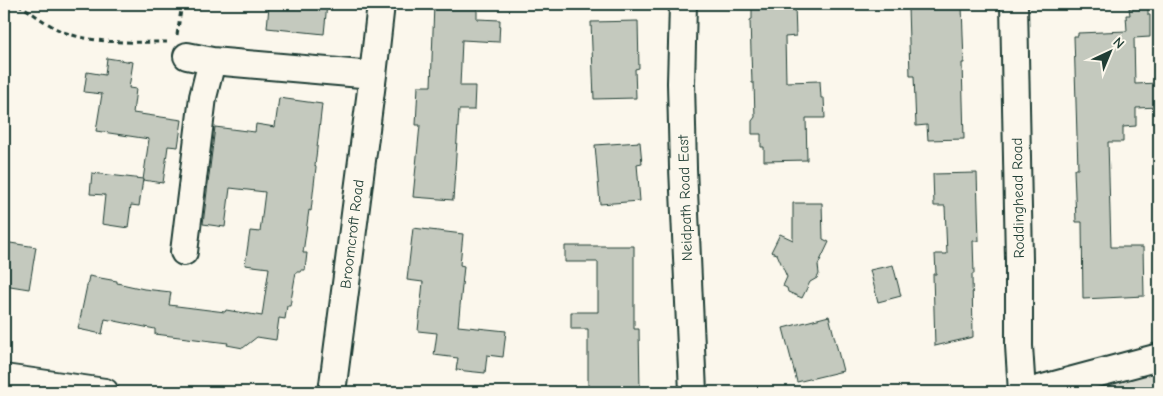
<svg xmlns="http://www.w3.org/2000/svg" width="1163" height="396" font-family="'Comic Neue',sans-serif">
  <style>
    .green { fill: #dbdcd1; stroke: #7d8c82 }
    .building { fill: #c4c9be; stroke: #1f3d34 }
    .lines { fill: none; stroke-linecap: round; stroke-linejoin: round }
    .minor-casing { stroke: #1f3d34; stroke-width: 30 }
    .path { stroke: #1f3d34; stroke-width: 3; stroke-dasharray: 5 4; stroke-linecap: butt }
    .minor { stroke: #fbf7ec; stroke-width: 26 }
    .labels { text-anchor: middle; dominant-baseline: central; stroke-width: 5; stroke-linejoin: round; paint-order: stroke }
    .street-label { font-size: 15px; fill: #1f3d34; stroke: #fbf7ec }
  </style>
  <rect width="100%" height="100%" fill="#fbf7ec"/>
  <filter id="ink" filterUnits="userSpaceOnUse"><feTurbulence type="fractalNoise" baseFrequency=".02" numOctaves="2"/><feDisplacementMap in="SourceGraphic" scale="10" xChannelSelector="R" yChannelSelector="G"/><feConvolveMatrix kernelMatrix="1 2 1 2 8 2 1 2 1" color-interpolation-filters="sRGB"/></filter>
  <g filter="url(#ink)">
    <path class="green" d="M1159 369V392H1070Z"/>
    <path class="building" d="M296 4H327L324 34 267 28 269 6 296 8Z
      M434 4H477V19L500 20 499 42 462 40 460 86H475L474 110H459L453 200 413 197 420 125H416L418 86H431Z
      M752 4 795 5 796 36 785 37 786 82 820 81 821 98H824L825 118H806L807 160 764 161V147H761V134H752V121L755 117 754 83H752L750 20 752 19Z
      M962 6 964 63H962L964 139 928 140 927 125 916 126 914 76H910L908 7Z
      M1129 8H1148V15H1150V37L1134 38 1135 84 1159 83V107L1136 108V126L1123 127V142H1108L1111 247H1143L1144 296 1083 299 1082 222H1076L1074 169H1078L1074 36H1078V33L1127 31 1126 15H1130Z
      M638 21 639 68 635 69 636 98 594 99 591 22Z
      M107 58 133 62 129 88 136 89 133 113 182 120 178 147 168 146 163 183 143 180 149 139 96 131 102 94 84 92 87 72 105 75Z
      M279 98 322 104 315 166 316 167 311 211 309 210 303 253H307L305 270H301V272H296L290 306H287L285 319 279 318 276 340 257 337 243 348 227 345 228 343 155 334V329L105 319 102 334 78 329 89 276 117 281V283L144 289 171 292 169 305 225 312 226 310 262 316 269 268 245 265 250 231 260 232 265 192 230 188 225 227 203 224 215 127 255 132 256 124 275 127Z
      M640 142 642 163 637 164 640 201 600 204 595 145Z
      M92 173 143 179 139 206 131 205 128 228 102 224 105 195 90 194Z
      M977 173 979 241H973L974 274H972L973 337 935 346 933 274H936L935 254H947L945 206H934L933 174Z
      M793 203H822L823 239 829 242 818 265 819 274 817 278 810 282 802 298 788 292 787 288 783 286 787 277 777 254 771 252 780 234 793 240Z
      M413 228 463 234 460 265 464 266 458 326 506 331 503 357 487 355 485 373 456 370 458 358 434 355 437 333 418 331 423 282 407 280Z
      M4 242 36 247 29 289 4 285Z
      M565 246H634V329H639L640 392H588V329H571V312H598V262H565Z
      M893 265 901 296 878 302 870 270Z
      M829 316 843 371 797 382 783 328Z"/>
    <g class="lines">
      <g class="minor-casing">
        <path id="minor" d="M683 4 681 83 683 168 693 392
          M1014 4 1019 260V346L1022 392
          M187 56 212 61 373 75
          M184 252 203 97 212 61
          M4 378 105 392
          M332 392 373 75 381 4
          M1028 392 1159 357"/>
      </g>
      <path class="path" d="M18 4C31 12 44 22 57 29 90 45 133 42 168 42
        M177 35 182 4"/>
      <use href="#minor" class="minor"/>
    </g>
  </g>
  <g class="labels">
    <g class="street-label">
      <text transform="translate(685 198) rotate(-92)">Neidpath Road East</text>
      <text transform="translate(1018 198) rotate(-91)">Roddinghead Road</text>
      <text transform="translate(352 234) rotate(-83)">Broomcroft Road</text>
    </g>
  </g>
  <rect width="1163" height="396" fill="none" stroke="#fbf7ec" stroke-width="20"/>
  <rect x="10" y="10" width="1143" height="376" fill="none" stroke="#1f3d34" stroke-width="2" filter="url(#ink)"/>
  <g transform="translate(1110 52) rotate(44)" stroke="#fbf7ec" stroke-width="4" paint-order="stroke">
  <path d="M0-4L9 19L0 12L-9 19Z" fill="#1f3d34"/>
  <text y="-8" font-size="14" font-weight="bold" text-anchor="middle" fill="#1f3d34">N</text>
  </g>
</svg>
